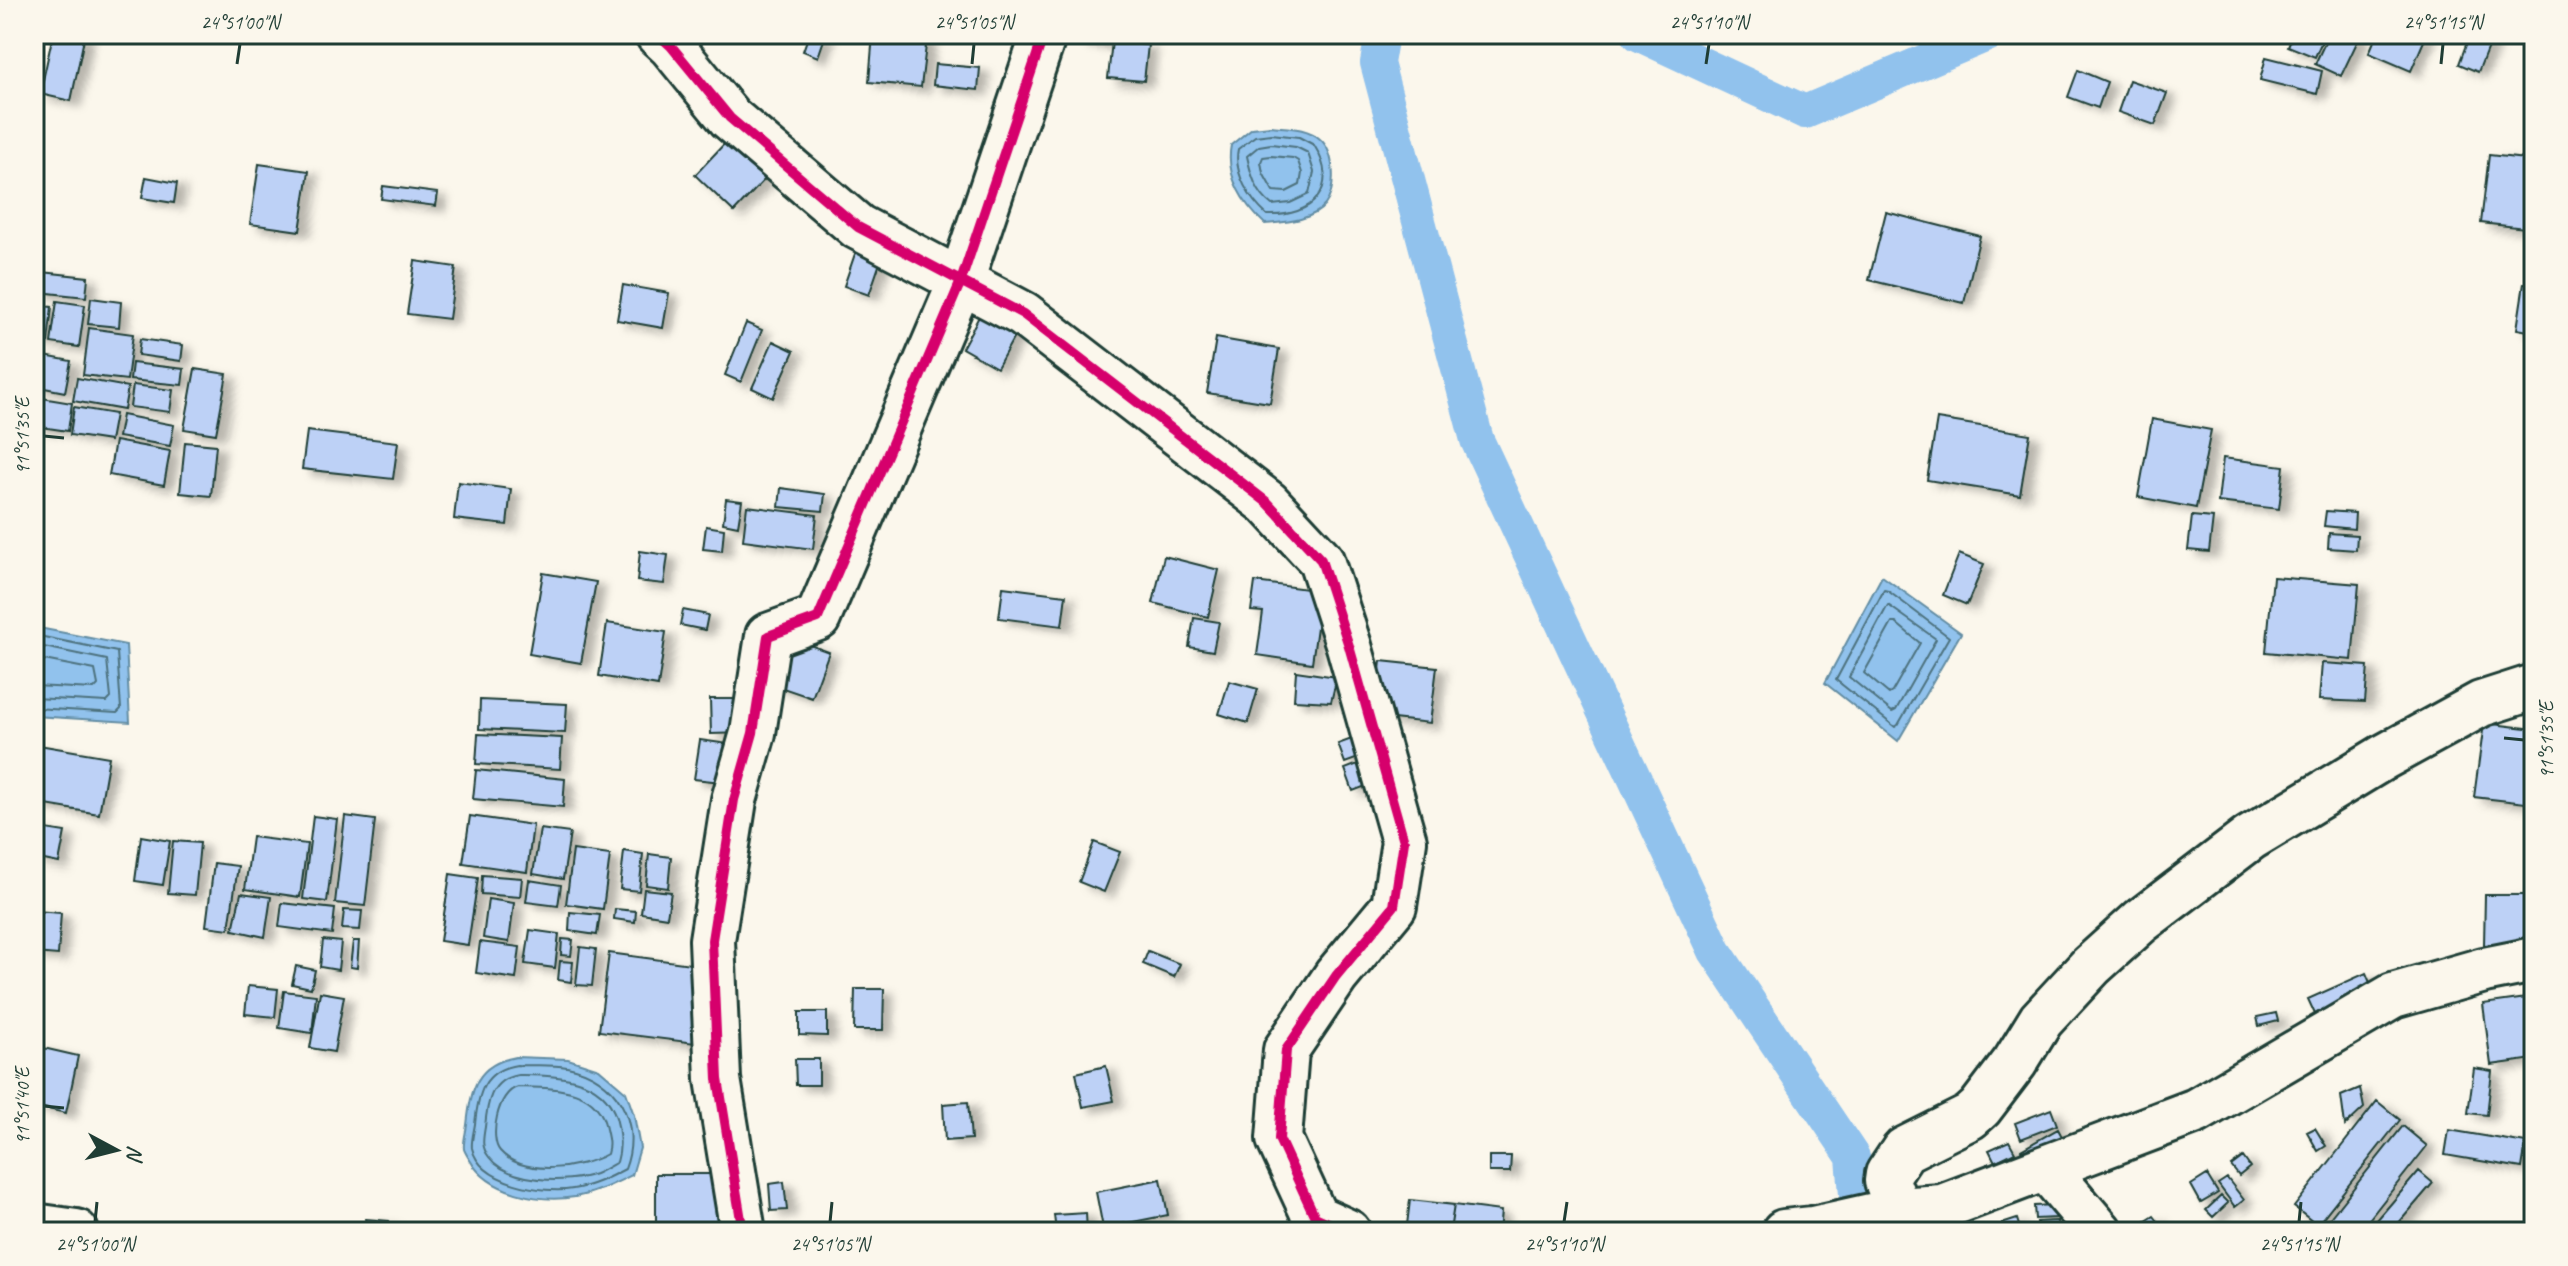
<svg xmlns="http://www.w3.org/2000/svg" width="2568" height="1266" font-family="Caveat,sans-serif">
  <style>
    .water { fill: #91c2ed; stroke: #638da3; stroke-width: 2 }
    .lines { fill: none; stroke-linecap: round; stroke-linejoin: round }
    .shore { stroke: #4d727e; stroke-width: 2 }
    .canal { stroke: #91c2ed; stroke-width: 34 }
    .building { fill: #bdd1f6; stroke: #1f3d34; stroke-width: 2; filter: url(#shadow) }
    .minor-casing { stroke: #1f3d34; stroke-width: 50 }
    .minor { stroke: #fbf7ec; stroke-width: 44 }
    .cycleway-casing { stroke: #fbf7ec; stroke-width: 15 }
    .cycleway { stroke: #d6006c; stroke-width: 10 }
    .ticks { fill: none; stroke: #1f3d34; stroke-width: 3 }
    .neatline { fill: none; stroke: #1f3d34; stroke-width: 3 }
    .ticks-label { font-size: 20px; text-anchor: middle; fill: #1f3d34 }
  </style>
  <defs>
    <filter id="shadow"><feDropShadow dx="9" dy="5" stdDeviation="4" flood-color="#0004"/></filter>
  </defs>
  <rect width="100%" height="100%" fill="#fbf7ec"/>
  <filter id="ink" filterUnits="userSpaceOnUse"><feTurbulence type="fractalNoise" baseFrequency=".0125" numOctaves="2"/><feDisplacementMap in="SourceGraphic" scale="16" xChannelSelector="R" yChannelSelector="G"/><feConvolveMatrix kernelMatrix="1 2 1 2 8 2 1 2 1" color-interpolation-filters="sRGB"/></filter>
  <g filter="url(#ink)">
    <path class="water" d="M1271 126C1287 128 1307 127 1320 139 1335 152 1337 189 1325 205 1312 221 1284 222 1265 224 1243 204 1225 176 1231 145L1252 128Z
      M1882 576 1961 633 1898 741 1825 683Z
      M34 627 126 645 130 722 34 716Z
      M516 1057 568 1059 599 1069 626 1092 634 1115 640 1148 632 1175C613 1184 596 1193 575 1197 540 1203 488 1193 470 1160 469 1159 464 1150 464 1149 463 1142 466 1132 467 1125 471 1089 476 1064 516 1057Z"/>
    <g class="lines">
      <path class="shore" d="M1271 134 1299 137 1314 145C1341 188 1313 217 1267 215 1250 200 1233 173 1238 149L1255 136Z
        M1271 144 1296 147 1308 153 1314 172 1309 194 1290 203 1272 205C1256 193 1251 175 1247 156L1259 146Z
        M1271 156 1293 158 1298 161 1302 173 1300 185 1286 192 1273 191 1263 173 1261 162 1263 157Z
        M1884 590 1888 591 1949 637 1898 725 1895 727 1836 680Z
        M1888 605 1936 639 1896 710 1892 712 1849 677Z
        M1892 623H1896L1920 643 1892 692 1889 694 1864 673Z
        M34 635 117 652 121 709 117 713 34 708
        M34 645 107 660 111 698 107 702 34 698
        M34 658 95 670 98 685 94 689 34 686
        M517 1065C533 1066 551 1064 567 1067 616 1076 643 1122 625 1169 608 1178 592 1186 573 1189 544 1194 480 1184 472 1148 471 1141 474 1131 475 1124 478 1094 483 1070 517 1065Z
        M518 1075C558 1076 609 1075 618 1126 620 1139 621 1149 617 1162 610 1166 602 1171 595 1174 567 1184 508 1183 489 1157 481 1147 483 1139 485 1127 487 1104 490 1079 518 1075Z
        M518 1087C552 1088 599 1086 606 1129 608 1138 610 1145 607 1154 581 1169 523 1177 500 1151 489 1139 497 1092 518 1087Z"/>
      <path class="canal" d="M1382 34 1377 63 1477 440 1715 951 1853 1157 1859 1232
        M1638 34 1805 112 1989 34"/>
    </g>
    <path class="building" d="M53 34H85L71 101 40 94Z
      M809 34H826L818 57 803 51Z
      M873 34 927 37 921 87 869 82Z
      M1079 34H1107L1106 44 1078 40Z
      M2293 34H2325L2315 57 2288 46Z
      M2329 34H2361L2341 76 2315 64Z
      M2377 34H2427L2411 71 2369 53Z
      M2470 34H2493L2478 72 2459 64Z
      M1112 41 1148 45 1144 81 1108 78Z
      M2266 57 2322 71 2317 94 2260 80Z
      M935 64 980 68 978 90 933 85Z
      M2078 70 2107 82 2098 108 2068 97Z
      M2129 80 2167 93 2155 125 2118 112Z
      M726 142 765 179 734 212 695 175Z
      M2489 155 2534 160V229L2481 223Z
      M259 164 309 171 300 231 250 224Z
      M146 177 177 183 174 203 142 198Z
      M383 186 438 193 436 206 381 199Z
      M1886 212 1980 236 1964 303 1869 280Z
      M858 245 883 254 869 295 844 286Z
      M415 261 456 267 449 319 407 314Z
      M42 272 88 277 86 297 39 292Z
      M2524 283 2534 284V332L2517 329Z
      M623 285 669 293 663 328 617 320Z
      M91 298 121 302 119 327 88 324Z
      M57 301 85 305 79 347 51 343Z
      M34 305 52 307 48 342 34 340Z
      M983 309 1019 328 997 368 962 348Z
      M746 323 762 330 741 382 725 375Z
      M89 328 133 334 127 380 83 375Z
      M1216 338 1279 349 1270 403 1207 393Z
      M140 339 183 345 181 361 138 355Z
      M773 341 794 351 773 398 752 388Z
      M34 354 71 361 65 392 34 386Z
      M132 363 184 369 182 385 130 380Z
      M195 369 227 374 216 434 184 429Z
      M77 378 128 387 124 410 73 401Z
      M133 385 173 390 170 412 130 407Z
      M36 397 72 403 68 431 34 426Z
      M74 407 115 414 110 441 70 435Z
      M122 415 174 425 170 446 118 437Z
      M1937 419 2030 434 2020 495 1927 480Z
      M2152 419 2211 430 2196 508 2138 497Z
      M307 431 398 442 393 479 302 469Z
      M115 441 170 451 164 485 109 475Z
      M185 442 216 445 211 496 180 493Z
      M2223 458 2284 466 2279 509 2218 502Z
      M458 482 511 489 507 525 454 519Z
      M781 488 825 494 823 511 779 507Z
      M726 499 742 501 738 526 723 523Z
      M747 506 817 515 813 549 743 540Z
      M2326 511 2355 513 2354 529 2324 526Z
      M2192 516 2213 518 2209 552 2188 550Z
      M706 526 724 529 722 551 703 549Z
      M2329 533 2357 535 2356 550 2328 548Z
      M640 551 668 555 664 584 637 581Z
      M1959 554 1984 564 1967 605 1943 595Z
      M1164 556 1219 570 1208 617 1153 603Z
      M543 573 596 582 581 663 529 654Z
      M2273 577 2359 584 2352 660 2266 652Z
      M1255 582 1322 591 1312 663 1257 655 1263 612 1251 611Z
      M1003 587 1066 595 1062 626 999 618Z
      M683 610 708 615 705 630 680 625Z
      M1194 618 1219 622 1213 651 1189 647Z
      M607 623 666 632 658 686 599 676Z
      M788 637 829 652 812 698 771 684Z
      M1381 661 1437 667 1430 723 1375 717Z
      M2322 663 2368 666 2365 702 2319 700Z
      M1296 671 1337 677 1331 702 1294 700Z
      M1229 681 1258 689 1248 723 1219 714Z
      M710 699H743L744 733 711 734Z
      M480 700 567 704 565 733 479 729Z
      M2484 723 2534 729V804L2474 797Z
      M478 734 562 738 560 769 476 764Z
      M1357 737 1364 756 1345 763 1338 744Z
      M700 740 736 745 731 783 694 779Z
      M39 745 109 757 99 814 34 803V773Z
      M1358 764 1366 786 1353 791 1345 769Z
      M476 770 565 779 563 807 473 799Z
      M313 816 337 819 327 902 303 899Z
      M345 816 375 820 365 906 335 903Z
      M470 816 533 825 527 872 463 863Z
      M34 827 65 832 59 863 34 858Z
      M540 829 570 833 563 879 533 874Z
      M141 836 170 841 163 885 135 881Z
      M252 837 307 844 300 897 245 889Z
      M173 841 200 843 195 895 168 893Z
      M1094 842 1120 852 1104 892 1079 882Z
      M573 850 610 855 603 909 566 904Z
      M624 851 643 854 639 891 620 889Z
      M649 854 671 857 668 888 646 885Z
      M214 863 238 866 229 929 206 926Z
      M450 874 478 878 468 945 440 941Z
      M482 875 522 878 520 897 481 894Z
      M529 880 561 885 558 906 526 902Z
      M644 889 671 892 667 917 641 913Z
      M241 893 271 897 265 937 233 930Z
      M2485 895H2534V941L2484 945Z
      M488 899 514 903 509 942 483 938Z
      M282 903 335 909 332 934 279 927Z
      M615 909 636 911 635 922 614 919Z
      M344 910 362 911 360 930 342 929Z
      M35 911 61 913 58 955 34 953Z
      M570 912 600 915 597 935 569 931Z
      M530 930 559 934 555 968 525 964Z
      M562 939 573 940 571 956 561 955Z
      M323 940 341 942 338 970 320 967Z
      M353 941H359L357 968 350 967Z
      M480 942 520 947 516 979 476 973Z
      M580 947 596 949 592 986 576 985Z
      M1148 951 1180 964 1174 977 1143 964Z
      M609 953 706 966 695 1043 599 1031Z
      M560 961 573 962 571 982 558 980Z
      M296 966 315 970 311 988 292 984Z
      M2366 973 2376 997 2319 1023 2308 999Z
      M248 986 278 989 275 1017 245 1014Z
      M855 989H884L883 1030H854Z
      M284 991 316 995 312 1033 279 1028Z
      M320 992 344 996 334 1052 310 1048Z
      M2534 997V1059L2491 1065 2483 1004Z
      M799 1012H827V1036L799 1035Z
      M2276 1013 2278 1021 2259 1026 2257 1017Z
      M39 1047 78 1056 66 1113 34 1106V1071Z
      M795 1059H819V1085H796Z
      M1106 1066 1114 1101 1083 1107 1076 1073Z
      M2474 1068 2492 1071 2487 1115 2468 1113Z
      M2360 1088 2364 1108 2345 1126 2341 1096Z
      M2377 1101 2400 1120 2317 1225 2294 1207Z
      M968 1102 971 1139 945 1141 943 1104Z
      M2051 1109 2057 1125 2021 1139 2015 1123Z
      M2403 1126 2427 1146 2359 1232H2346L2329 1219Z
      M2315 1128 2326 1146 2318 1151 2307 1132Z
      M2058 1129 2067 1146 2030 1167 2021 1150Z
      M2449 1130 2526 1143 2522 1168 2445 1155Z
      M2009 1141 2015 1152 1995 1162 1989 1150Z
      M1489 1156H1511L1510 1172H1489Z
      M2243 1157 2250 1167 2239 1176 2231 1166Z
      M2419 1171 2433 1183 2391 1232 2377 1220Z
      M656 1174H719L718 1232H656Z
      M2207 1175 2218 1193 2201 1203 2191 1185Z
      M2227 1178 2244 1200 2235 1207 2218 1184Z
      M1161 1179 1168 1215 1103 1228 1096 1192Z
      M784 1182 787 1210 771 1211 769 1184Z
      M2221 1196 2228 1203 2213 1217 2206 1210Z
      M1410 1200 1454 1205 1450 1231 1407 1225Z
      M1454 1205 1501 1211 1499 1232 1450 1231Z
      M2055 1205 2056 1218 2035 1219 2034 1206Z
      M1086 1213 1087 1232H1056L1054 1215Z
      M2154 1216 2161 1225 2151 1232H2129Z
      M366 1219 389 1221 388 1232H364Z
      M2017 1219 2021 1232H2004L2002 1224Z
      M2057 1221 2058 1232H2038L2037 1222Z"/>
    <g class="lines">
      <g class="minor-casing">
        <path id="minor" d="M658 34 671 46 730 118 858 227 1023 314 1268 503 1321 560 1349 646 1404 841 1394 906 1336 976 1286 1050 1279 1139 1315 1217 1348 1232
          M2048 1167 2054 1178 2100 1232
          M1898 1210 1887 1181 1888 1174 1904 1150 1970 1117 1980 1108 2015 1062 2041 1020 2091 966 2141 921 2250 838 2384 757 2481 704 2534 687
          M34 1226 76 1232
          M743 1232 718 1079 712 940 734 800 753 733 768 636 818 618 961 281 1044 34
          M1784 1232 1813 1229 1898 1210 1942 1207 2196 1111 2393 996 2484 970 2534 960"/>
      </g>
      <use href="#minor" class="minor"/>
      <g class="cycleway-casing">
        <path id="cycleway" d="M658 34 671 46 730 118 858 227 1023 314 1268 503 1321 560 1349 646 1404 841 1394 906 1336 976 1286 1050 1279 1139 1315 1217 1348 1232
          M743 1232 718 1079 712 940 734 800 753 733 768 636 818 618 961 281 1044 34"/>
      </g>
      <use href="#cycleway" class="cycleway"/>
    </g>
  </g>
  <path class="ticks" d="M237 64 240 44M972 64 974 44M1706 64 1709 44M2441 64 2443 44M44 436 64 438M2504 738 2524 740M44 1106 64 1108M95 1222 97 1202M830 1222 832 1202M1564 1222 1567 1202M2299 1222 2301 1202"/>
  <rect width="2568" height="1266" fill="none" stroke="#fbf7ec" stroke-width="88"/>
  <g transform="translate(116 1150) rotate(97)" stroke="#fbf7ec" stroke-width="6" paint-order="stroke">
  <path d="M0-6L14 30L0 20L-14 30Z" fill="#1f3d34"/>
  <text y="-12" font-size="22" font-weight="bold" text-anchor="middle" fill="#1f3d34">N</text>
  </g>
  <rect x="44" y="44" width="2480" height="1178" class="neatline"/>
  <g class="ticks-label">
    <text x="240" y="29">24°51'00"N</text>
    <text x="974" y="29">24°51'05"N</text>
    <text x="1709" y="29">24°51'10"N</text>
    <text x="2443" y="29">24°51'15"N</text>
    <text transform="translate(22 436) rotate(-90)" y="7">91°51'35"E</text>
    <text transform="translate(2546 740) rotate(-90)" y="7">91°51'35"E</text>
    <text transform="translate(22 1106) rotate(-90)" y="7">91°51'40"E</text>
    <text x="95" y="1251">24°51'00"N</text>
    <text x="830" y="1251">24°51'05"N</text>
    <text x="1564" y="1251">24°51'10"N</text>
    <text x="2299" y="1251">24°51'15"N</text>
  </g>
</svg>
